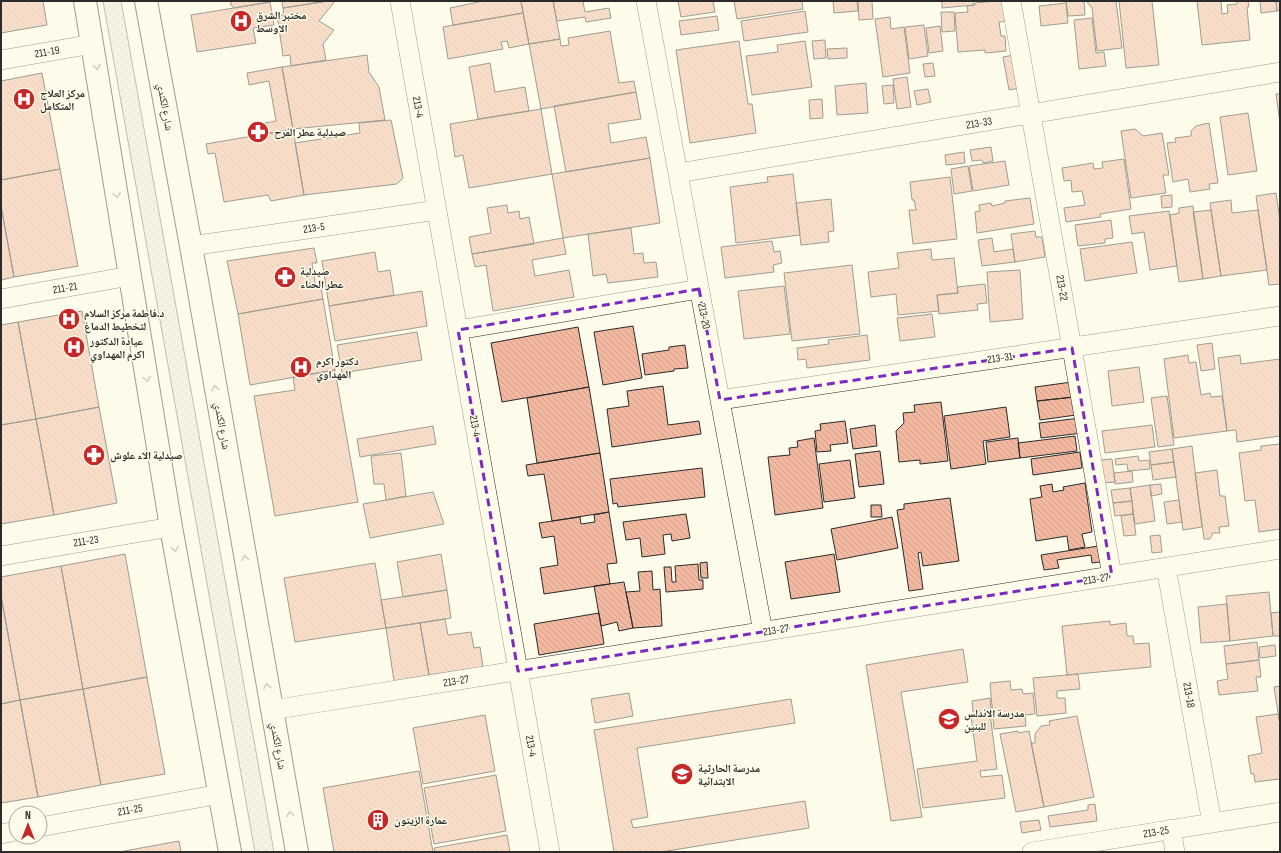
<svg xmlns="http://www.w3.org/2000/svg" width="1281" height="853" font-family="'Sofia Sans Condensed','Noto Naskh Arabic',sans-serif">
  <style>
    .grass { fill: url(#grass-dots); stroke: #74746e }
    .building { fill: url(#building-back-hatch); stroke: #2b2b2b }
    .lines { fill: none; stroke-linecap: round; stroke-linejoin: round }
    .minor-casing { stroke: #2b2b2b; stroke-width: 20 }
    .tertiary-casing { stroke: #2b2b2b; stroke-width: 24 }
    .minor { stroke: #fdfbea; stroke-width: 19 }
    .tertiary { stroke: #fdfbea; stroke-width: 22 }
    .oneway { stroke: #9e9d94 }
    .marked { fill: none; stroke: #7b2cbf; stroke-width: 3; stroke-dasharray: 8 5; stroke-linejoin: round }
    .labels { text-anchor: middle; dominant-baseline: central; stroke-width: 3; stroke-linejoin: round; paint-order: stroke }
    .poi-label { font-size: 11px; font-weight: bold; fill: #2b2b2b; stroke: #fdfbea; text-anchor: start }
    .street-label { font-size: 11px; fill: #2b2b2b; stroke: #fdfbea }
  </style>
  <defs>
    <pattern id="grass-dots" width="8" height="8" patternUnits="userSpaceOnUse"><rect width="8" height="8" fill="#ecebdb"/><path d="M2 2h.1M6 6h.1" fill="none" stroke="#cbcabc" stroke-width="1.8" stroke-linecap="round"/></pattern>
    <pattern id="building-back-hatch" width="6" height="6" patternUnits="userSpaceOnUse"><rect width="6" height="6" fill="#f2b8a0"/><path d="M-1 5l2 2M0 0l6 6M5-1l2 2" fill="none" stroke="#d09e8a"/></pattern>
  </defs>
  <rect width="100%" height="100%" fill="#fdfbea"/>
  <path class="grass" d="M103 1H121L274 852H255Z"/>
  <path class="building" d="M1 1H43L47 25 1 33Z
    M233 1H270V2L234 8 230 4Z
    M282 1H328L283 8Z
    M328 1H335L319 21 334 30 323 44 326 60 291 66 290 55 283 56 277 15H284L283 8Z
    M483 1H521L523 13 453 25 450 8Z
    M521 1H553L560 39 529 44Z
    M553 1H588L583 2 585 12 609 8 611 18 586 22 585 17 557 21Z
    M678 1H713L715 12 681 17Z
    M734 1H802L803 9 737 19Z
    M833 1H857L858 11 834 13Z
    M858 1H872L873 19 859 20Z
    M942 1H973L974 5 942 8Z
    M995 1H1009L1011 21 999 22 1001 36H1005L1006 51 985 53V50L958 52 955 13 968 12 967 6 975 5V3Z
    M1066 1H1084L1085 15 1068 16Z
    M1086 1H1116L1122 48 1097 51 1092 8Z
    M1119 1H1152L1159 65 1126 68Z
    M1197 1H1221L1222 14 1228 13 1227 5 1237 4V1H1248L1249 7H1247L1250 40 1202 45Z
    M1260 1H1276L1277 11 1261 13Z
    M1276 1H1280V10L1277 11Z
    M270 2 274 25 253 28 256 43 197 52 191 15Z
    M1066 3 1068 23 1041 26 1039 6Z
    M805 11 808 32 744 41 741 21Z
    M941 12H954L955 31 942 32Z
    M523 13 529 44 509 48 507 41 501 42 503 49 448 59 443 27Z
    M717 16 719 30 681 35 679 21Z
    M890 17 891 29 904 27 910 73 883 77 875 19Z
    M1092 18 1096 53 1104 52 1106 66 1079 69 1074 20Z
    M924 25 928 56 909 59 905 27Z
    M940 26 943 51 929 53 926 28Z
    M610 31 619 83 634 81 636 92 541 109 529 44 560 39 561 46 569 45 568 38Z
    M825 40 826 58 814 59 812 41Z
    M739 41 748 104H752L756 133 690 143 676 50Z
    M805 41 812 87 752 95 746 56 778 52 777 45Z
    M847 48V58L828 59 827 49Z
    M367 55 369 72 379 87 385 120 293 129 282 67Z
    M1014 55 1020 88 1009 90 1003 57Z
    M490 63 495 92 525 87 529 111 478 119 469 67Z
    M933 63 935 76 925 77 923 64Z
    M282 67 293 129 256 136 254 125 276 121 269 81 249 85 247 73Z
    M42 73 60 169 1 180V81Z
    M907 77 911 107 897 109 893 79Z
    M866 83 868 113 837 115 835 86Z
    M893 85 894 103 884 104 882 86Z
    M928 89 931 102 917 105 914 91Z
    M636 92 641 119 608 124 611 143 646 137 650 158 566 172 554 106Z
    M1276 94H1280V123Z
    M822 99 823 118 810 119 809 100Z
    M541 109 552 174 469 188 463 155 455 157 450 124Z
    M1248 113 1257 171 1228 175 1220 117Z
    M391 120 403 178 397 184 304 195 295 143 360 133 359 123Z
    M1209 123 1218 183 1209 184 1210 189 1190 192 1188 179 1173 182 1167 143 1176 142 1175 138 1191 136V131L1196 126Z
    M293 129 304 195 271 201 268 195 224 202 215 153 208 154 206 144Z
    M1135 129 1143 136 1162 133 1169 175H1163L1166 193 1131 198 1121 131Z
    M991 147 993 161 983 163 982 160 972 161 970 150Z
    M964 152 965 163 946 165 945 155Z
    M650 158 660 223 563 238 552 174Z
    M1124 159 1131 209 1100 214 1101 217 1066 222 1064 208 1085 205 1082 191 1072 192 1071 180 1064 181 1062 168 1093 163 1094 169 1103 168 1102 162Z
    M1005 161 1009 185 973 191 969 166Z
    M968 166 972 191 954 194 951 169Z
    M60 169 78 266 14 277 1 206V180Z
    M793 174 800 235 736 243 730 187 768 182 767 177Z
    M950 177 957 239 913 244 909 210H916L914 200H912L910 182Z
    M1276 193 1280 220V284L1269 285 1256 196Z
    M1172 195V207L1162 208 1161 196Z
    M1030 198 1034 224 977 233 975 212 980 211 979 205 991 203 992 206 1005 203V201Z
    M831 199 834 231 828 232 829 242 801 245 796 203Z
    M1231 200 1232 213 1258 210 1267 270 1221 276 1210 203Z
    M507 205 508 213 519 211 520 219 529 217 534 244 472 254 469 237 491 233 487 208Z
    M1 206 14 277 1 280Z
    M1193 206 1203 279 1179 282 1170 215 1179 213V208Z
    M1211 210 1221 276 1203 279 1193 212Z
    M1169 211 1177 266 1150 270 1144 232 1132 234 1129 216Z
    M1111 220 1113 238 1105 239V243L1078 246 1075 225Z
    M631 228 634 254 643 253 644 263 656 262 658 277 608 283 606 274 593 276 588 234Z
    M1035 231 1036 237H1042L1045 257 1015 262 1011 234Z
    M563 238 566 254 532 260 535 276 569 270 574 297 493 311 486 265 475 267 472 254Z
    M992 238 994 252 1013 249 1015 262 982 266 978 240Z
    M772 241 774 252 780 251 782 263 773 265 774 272 725 278 721 247Z
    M1132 242 1137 273 1085 281 1080 249Z
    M314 248 317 263H312L316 288H321L323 299 238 314 227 261Z
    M931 249 932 260 954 258 958 293 937 295 939 311 898 315 896 294 871 297 868 272 899 268 897 253Z
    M375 252 378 272 390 270 394 295 329 306 322 261Z
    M852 265 860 334 792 341 784 273Z
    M1020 270 1023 319 990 322 987 272Z
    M985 284 987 303 977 304 978 310 939 314 937 295 958 293 957 287Z
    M784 286 790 334 744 339 738 291Z
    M422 291 427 326 335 341 329 306Z
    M323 299 335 370 250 385 238 314Z
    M82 311 99 407 36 419 18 322Z
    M932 314 935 337 900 341 897 318Z
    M18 322 36 419 1 425V325Z
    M633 326 642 378 603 385 594 332Z
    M578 327 589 387 502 402 491 343Z
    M417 332 422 360 342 373 337 345Z
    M867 335 870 360 807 368 806 359 798 360 797 348 829 344 828 340Z
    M1212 343 1215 369 1201 371 1197 345Z
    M685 345 688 368 674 369V371L645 375 642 354 669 350V347Z
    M1188 355 1189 363 1196 362 1201 395 1210 393 1211 397 1222 396 1227 431 1174 438 1164 359Z
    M1240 355 1241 364 1280 359V436L1237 442 1236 430 1227 431 1218 358Z
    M1139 367 1144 402 1112 406 1108 371Z
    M335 370 358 502 275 516 254 396 295 390 293 377Z
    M1072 382 1074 397 1037 401 1035 387Z
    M663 386 668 425 699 421 701 434 612 447 607 409 629 406 627 391Z
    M589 387 600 453 537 463 527 398Z
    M1167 396 1174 445 1158 447 1151 398Z
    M1074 397 1076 415 1040 420 1037 401Z
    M941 402 948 461 920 464V460L899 462 896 431 904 423 903 413 915 412 914 405Z
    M99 407 117 503 54 515 36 419Z
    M1006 407 1010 437 983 441 986 464 951 469 944 416Z
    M1080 418 1082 433 1041 438 1039 423Z
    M36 419 54 515 1 524V425Z
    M845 421 848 443 830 445 831 451 817 452 815 431 821 430 820 424Z
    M875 425 877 446 853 449 850 429Z
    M1152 425 1155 447 1105 453 1102 431Z
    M433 426 436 444 360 457 357 439Z
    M1075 436 1077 451 1020 458 1018 443Z
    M814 438 823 508 775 515 768 457 790 455 789 448 798 447 797 441Z
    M1018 438 1020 458 988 462 986 442Z
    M1280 444V529L1259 532 1255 500 1245 501 1239 453 1261 450V446Z
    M1192 446 1202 527 1183 530 1172 449Z
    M1172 449 1174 462 1151 465 1149 452Z
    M880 451 884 484 859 487 855 454Z
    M1080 452 1082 468 1033 475 1031 459Z
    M401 453 406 496 386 500 384 484H374L371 456Z
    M600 453 609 512 552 521 544 474 528 476 526 465Z
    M1138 456 1139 461 1149 460 1150 469 1128 471 1127 464 1116 465 1115 459Z
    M1112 459 1115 482 1104 483 1101 460Z
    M850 460 855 498 824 502 819 464Z
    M1174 462 1176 477 1153 480 1151 465Z
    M702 468 705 497 618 507 617 503 613 504 610 479Z
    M1217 470 1220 496H1225L1229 526 1219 527 1220 533H1213L1210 539H1204L1195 473Z
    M1132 471 1133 482 1115 484 1114 473Z
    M1085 483 1092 532 1082 534 1085 547 1069 550 1067 536 1036 541 1030 499 1042 497 1040 486 1052 484 1053 492 1064 490 1063 487Z
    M1161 484 1162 494 1151 496 1150 485Z
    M1150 485 1155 521 1135 524 1130 488Z
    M1130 488 1132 501 1113 503 1111 490Z
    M433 492 444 524 370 538 363 504Z
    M950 498 959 561 923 566 921 552 918 553 923 589 909 591 897 510 904 509V504Z
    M1179 500 1182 522 1167 524 1164 502Z
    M1132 501 1133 514 1115 516 1113 503Z
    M871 505H881L882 517H871Z
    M609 512 617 563 607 564 610 584 544 594 540 568 558 565 554 536 542 538 539 523 580 517 581 524 595 522 594 515Z
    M686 514 690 538 672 541 671 534 663 535 665 554 642 557 640 538 626 540 623 522Z
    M1133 514 1136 535 1124 536 1121 516Z
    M892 517 898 548 837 560 831 529Z
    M1160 535 1162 552 1152 553 1150 536Z
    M1105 545 1107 561 1092 563 1091 555 1057 560 1059 568 1044 570 1041 555Z
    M125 554 147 677 83 689 61 566Z
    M441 554 447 590 403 597 397 562Z
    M834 554 840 592 791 599 785 562Z
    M707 562 708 578H701L700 563Z
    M375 563 386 628 295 642 284 578Z
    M698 564 699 580H703V589L666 592 664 567H671L672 582H676L675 566Z
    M61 566 83 689 20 700 1 596V577Z
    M652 571 653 590 660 589 662 626 633 628 626 592 640 591 638 572Z
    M624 582 633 628 619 631 617 622 601 626 594 586Z
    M447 590 451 618 386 628 381 600Z
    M1269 592 1273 636 1230 641 1226 596Z
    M1 596 20 700 1 704Z
    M1227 604 1230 641 1201 643 1198 607Z
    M1280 612V636H1273L1271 613Z
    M599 613 604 644 539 655 534 624Z
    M445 619 448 635 471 632 474 648 480 647 483 667 429 675 420 623Z
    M1110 621V625L1126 623 1127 636H1133L1134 644 1149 643 1151 667 1067 675 1062 626Z
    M420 623 429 675 394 681 386 628Z
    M1257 642 1259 660 1226 664 1224 646Z
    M1275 645 1276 656 1260 658 1259 647Z
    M963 649 968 682 901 692 922 817 891 821 866 665Z
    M1259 660 1261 677H1256L1258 691 1219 695 1217 681 1228 679 1226 664Z
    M1078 674 1080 689 1057 691V698H1065L1066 713 1037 716 1033 678Z
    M147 677 165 774 101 785 83 689Z
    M1010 681 1011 690 1022 689 1023 694 1033 693 1035 714 1025 715 1026 726 994 729 990 683Z
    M1280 686V725L1274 687Z
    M83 689 101 785 38 797 20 700Z
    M629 693 633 716 595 723 591 699Z
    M990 698 991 710 973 712 972 701Z
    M791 699 795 723 637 748 648 817 631 820 633 828 805 801 809 828 661 852H614L594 730Z
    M20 700 38 797 1 803V704Z
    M990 713 997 769 980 771 981 777 1002 775 1005 798 923 808 917 769 977 761 971 716Z
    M1278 714 1280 725V779L1255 782 1254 774H1251L1248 756 1262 753 1256 717Z
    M485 715 495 771 423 784 413 728Z
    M1077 716 1094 797 1044 807 1031 743H1035V734L1041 726 1050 725 1049 721Z
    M1018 731V733L1029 731 1044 807 1016 812 1000 734Z
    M419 771 433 852H334L323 788Z
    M496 775 506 831 434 844 424 788Z
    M1095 804 1097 821 1050 827 1048 816 1088 810V805Z
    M1039 820 1041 830 1022 833 1020 822Z
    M507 835 510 852H435L434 848Z
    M179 841 181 852H119Z"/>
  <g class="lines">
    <g class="minor-casing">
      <path id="minor" d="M400 1 550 852
        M646 1 763 632
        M1011 1 1112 576
        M1 60 93 44
        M678 173 1280 72
        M191 246 437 210
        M1 299 130 276
        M458 330 699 289
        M720 400 1280 316
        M1 556 171 527
        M1166 567 1212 823
        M272 710 1280 549
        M40 827 220 794
        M1171 829 1175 852
        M1 834 16 831
        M1032 852 1280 812"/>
    </g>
    <g class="tertiary-casing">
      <path id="tertiary" d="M85 1 171 527 230 852
        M146 1 191 246 297 852"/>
    </g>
    <use href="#minor" class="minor"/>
    <use href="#tertiary" class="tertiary"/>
  </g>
  <defs><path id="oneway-chevron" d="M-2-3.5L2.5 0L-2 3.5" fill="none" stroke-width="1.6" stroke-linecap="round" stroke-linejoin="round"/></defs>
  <g class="oneway">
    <use href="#oneway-chevron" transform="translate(97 67) rotate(81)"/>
    <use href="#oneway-chevron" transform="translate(117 195) rotate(81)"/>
    <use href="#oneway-chevron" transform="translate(147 379) rotate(81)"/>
    <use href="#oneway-chevron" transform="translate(215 388) rotate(-100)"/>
    <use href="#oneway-chevron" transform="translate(175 549) rotate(80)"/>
    <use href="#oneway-chevron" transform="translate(245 558) rotate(-100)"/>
    <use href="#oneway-chevron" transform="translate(267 686) rotate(-100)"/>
    <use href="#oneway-chevron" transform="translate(290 814) rotate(-100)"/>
  </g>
  <path d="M0 0H1281V853H0ZM699 289 720 400 1072 348 1112 576 518 671 458 330Z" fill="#fdfbea" fill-opacity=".55" fill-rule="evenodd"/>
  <path class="marked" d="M699 289 720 400 1072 348 1112 576 518 671 458 330Z"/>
  <defs>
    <g id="hospital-disc" transform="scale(1.15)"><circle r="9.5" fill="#c62828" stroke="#fdfbea"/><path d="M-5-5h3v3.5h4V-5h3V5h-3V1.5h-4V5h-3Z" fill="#fff"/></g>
    <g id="pharmacy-disc" transform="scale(1.15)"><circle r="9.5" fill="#c62828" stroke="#fdfbea"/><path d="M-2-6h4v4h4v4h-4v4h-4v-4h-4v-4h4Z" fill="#fff"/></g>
    <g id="school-disc" transform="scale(1.15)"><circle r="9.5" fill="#c62828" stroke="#fdfbea"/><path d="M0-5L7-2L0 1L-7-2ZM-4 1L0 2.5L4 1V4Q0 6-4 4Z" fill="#fff"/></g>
    <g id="building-disc" transform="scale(1.15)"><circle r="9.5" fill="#c62828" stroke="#fdfbea"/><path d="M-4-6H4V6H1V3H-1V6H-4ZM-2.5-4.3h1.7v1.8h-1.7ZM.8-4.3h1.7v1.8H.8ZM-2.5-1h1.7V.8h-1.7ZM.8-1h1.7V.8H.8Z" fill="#fff"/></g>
  </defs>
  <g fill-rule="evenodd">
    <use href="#hospital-disc" x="241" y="21"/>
    <use href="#hospital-disc" x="24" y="99"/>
    <use href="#pharmacy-disc" x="258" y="132"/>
    <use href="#pharmacy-disc" x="285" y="277"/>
    <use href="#hospital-disc" x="69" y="319"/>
    <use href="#hospital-disc" x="74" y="347"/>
    <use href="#hospital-disc" x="301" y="367"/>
    <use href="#pharmacy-disc" x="94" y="455"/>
    <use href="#school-disc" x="949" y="719"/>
    <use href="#school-disc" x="682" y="774"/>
    <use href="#building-disc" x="378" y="820"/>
  </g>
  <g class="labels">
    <g class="poi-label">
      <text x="256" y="15">مختبر الشرق<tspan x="256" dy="13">الاوسط</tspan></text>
      <text x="40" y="93">مركز العلاج<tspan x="40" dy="13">المتكامل</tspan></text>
      <text x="274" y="132">صيدلية عطر الفرح</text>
      <text x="300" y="271">صيدلية<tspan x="300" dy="13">عطر الحناء</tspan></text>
      <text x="84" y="313">د.فاطمة مركز السلام<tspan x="84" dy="13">لتخطيط الدماغ</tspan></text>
      <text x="90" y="341">عيادة الدكتور<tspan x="90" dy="13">اكرم المهداوي</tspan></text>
      <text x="316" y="361">دكتور اكرم<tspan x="316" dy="13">المهداوي</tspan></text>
      <text x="110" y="455">صيدلية الاء علوش</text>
      <text x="964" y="713">مدرسة الاندلس<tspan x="964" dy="13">للبنين</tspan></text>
      <text x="698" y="768">مدرسة الحارثية<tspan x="698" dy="13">الابتدائية</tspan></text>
      <text x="394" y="820">عمارة الزيتون</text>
    </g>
    <g class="street-label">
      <text transform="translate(47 52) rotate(-10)">211-19</text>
      <text transform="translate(165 107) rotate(80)">شارع الكندي</text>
      <text transform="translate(418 107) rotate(80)">213-4</text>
      <text transform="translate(979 123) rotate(-10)">213-33</text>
      <text transform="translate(314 228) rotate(-8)">213-5</text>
      <text transform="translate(65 288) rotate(-10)">211-21</text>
      <text transform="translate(1062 288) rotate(80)">213-22</text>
      <text transform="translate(704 316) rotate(79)">213-20</text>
      <text transform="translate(1000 358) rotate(-8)">213-31</text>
      <text transform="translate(222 426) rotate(80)">شارع الكندي</text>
      <text transform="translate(475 426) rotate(80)">213-4</text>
      <text transform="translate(86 541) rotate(-9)">211-23</text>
      <text transform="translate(1096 579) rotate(-9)">213-27</text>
      <text transform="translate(776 630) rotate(-9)">213-27</text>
      <text transform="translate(456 681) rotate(-9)">213-27</text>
      <text transform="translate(1189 695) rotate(80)">213-18</text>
      <text transform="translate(278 746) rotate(80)">شارع الكندي</text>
      <text transform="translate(531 746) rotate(80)">213-4</text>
      <text transform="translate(130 810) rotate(-10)">211-25</text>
      <text transform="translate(1156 832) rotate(-9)">213-25</text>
    </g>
  </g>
  <rect width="1281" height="853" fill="none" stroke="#2b2b2b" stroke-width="4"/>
  <g transform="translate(28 825)"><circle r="19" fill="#fdfbea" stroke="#a9a89e"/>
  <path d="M0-3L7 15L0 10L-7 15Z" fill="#c62828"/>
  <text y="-6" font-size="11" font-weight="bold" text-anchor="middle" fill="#2b2b2b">N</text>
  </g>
</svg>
